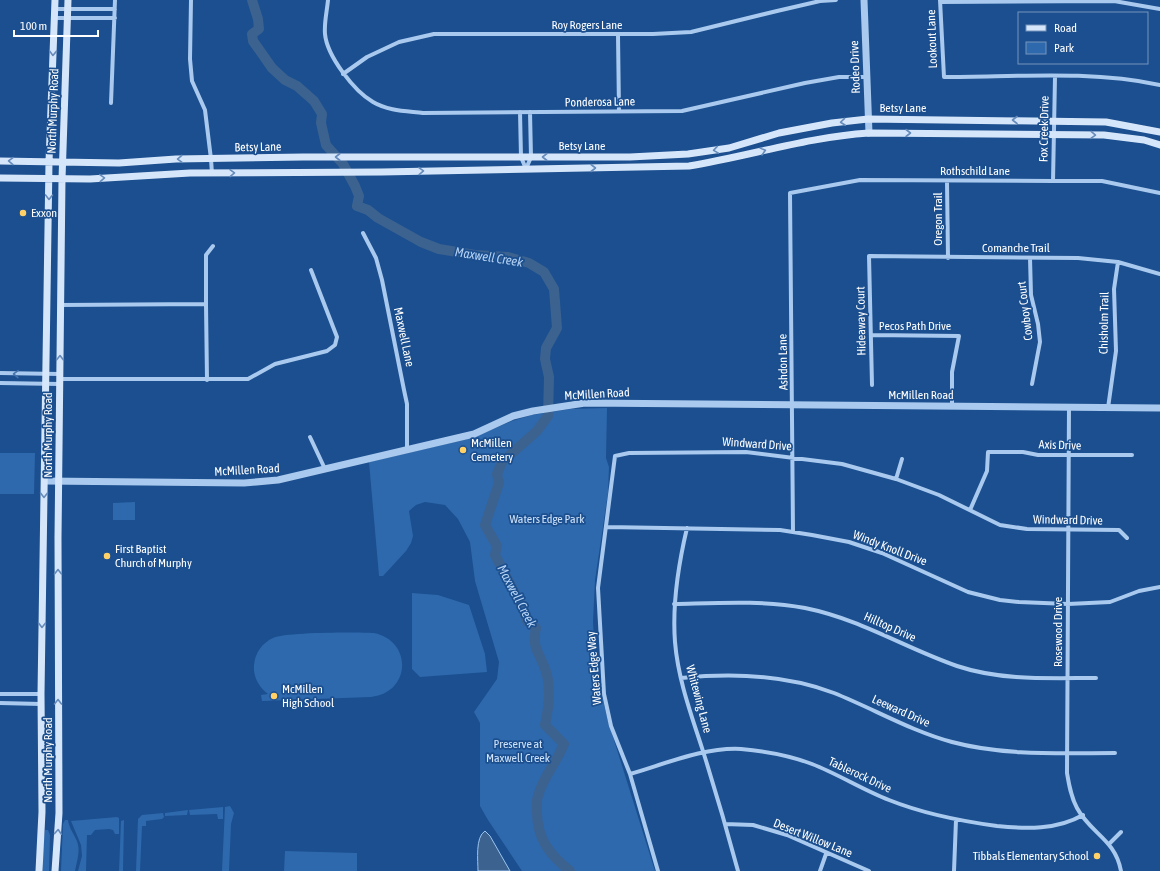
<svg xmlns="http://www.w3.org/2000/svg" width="1160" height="871" font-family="'Asap Condensed',sans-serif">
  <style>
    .green { fill: #2e69ad }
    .water { fill: #3c6290; stroke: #9cc4f0 }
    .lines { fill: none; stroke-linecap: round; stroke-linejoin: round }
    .river { stroke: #3c6290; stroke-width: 10 }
    .minor { stroke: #a9c9ee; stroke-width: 4 }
    .tertiary { stroke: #a9c9ee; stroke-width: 7 }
    .secondary { stroke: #d6e6fa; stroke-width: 7 }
    .oneway { stroke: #668bba }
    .oneway2 { stroke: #4674ac }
    .poi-dot { fill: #ffd166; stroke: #1b4f8f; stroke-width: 1.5 }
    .labels { text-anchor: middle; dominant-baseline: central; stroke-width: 3.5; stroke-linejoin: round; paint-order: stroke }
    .street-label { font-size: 12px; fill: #fff; stroke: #1b4f8f }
    .poi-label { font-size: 12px; fill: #fff; stroke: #1b4f8f; text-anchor: start }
    .park-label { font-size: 12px; fill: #cfe3fa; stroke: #1b4f8f }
    .water-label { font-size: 13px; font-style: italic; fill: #b5d3f5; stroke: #1b4f8f }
  </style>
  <rect width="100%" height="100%" fill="#1b4f8f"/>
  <path class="green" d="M607 408 606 458 609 467 608 493 595 580 593 622 595 657 598 679 608 721 655 871H522L488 820 480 806V723L474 712 497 679 499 662 475 581 470 542 458 519 445 505 425 502 416 505 409 511 413 536 411 543 406 551 383 576H379L369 462 472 438 512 421 532 415 570 409Z
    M0 453H35L34 494H0Z
    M135 502V520H113V503Z
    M412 593 438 595 469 605 485 654 487 672 420 677 412 669Z
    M374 633C413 641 411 693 371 697L262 701 261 695 268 694C259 687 253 677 254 665 255 653 262 643 273 638 285 632 357 632 374 633Z
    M230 806 234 813 231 824 229 871H222L225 807Z
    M223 807V819H218L217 814 190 815 189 810Z
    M188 810 187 815 165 816V813Z
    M163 813 164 817 162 819 146 821V826H142L140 871H136L138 819 142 815Z
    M117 817 119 818V834H115L113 830 109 829 95 830 91 835H87L86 871H78L82 856 81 845 71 821Z
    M65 820H68C69 827 72 831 75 837 82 849 77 859 75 871H61L63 824Z
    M124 820 123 871H119L121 821Z
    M45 830H48L50 835 49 871H43L42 856Z
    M285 851 357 853V871H284Z"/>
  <path class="water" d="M485 831 490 836 510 871H478C478 861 475 837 485 831Z"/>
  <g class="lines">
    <path class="river" d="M252 0 258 19 259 29 252 34 253 41 272 68 285 80 297 86 314 101 322 114 321 123 326 145 343 164 355 186 359 196 357 206 368 210 378 218 421 242 439 249 475 255 508 257 529 263 544 272 554 289 557 328 546 348 545 359 549 377 548 416 537 431 502 462 497 474 499 483 485 525 497 546 495 555 523 608 527 621 536 628C532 647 538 651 544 666 552 685 549 706 545 725L564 744C557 762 543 777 538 796 536 801 537 807 537 812 537 839 550 855 570 871"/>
    <path class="minor" d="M191 0 190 59 192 81 205 110 211 159 212 174
      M328 0C327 11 324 23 325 34 327 56 354 91 373 102 388 111 407 111 423 113L682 111 805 83 839 77H866
      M940 0 944 77C1015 77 1090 70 1160 85
      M940 2 1114 1 1160 9
      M55 9H115
      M55 18H115
      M618 35 619 111
      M343 74 367 57 399 42 434 34H653L691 32 777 11 820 1 836 0
      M111 103 115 0
      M520 112 521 157 526 169
      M526 169 531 157 530 112
      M947 181 948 258
      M1053 181 1055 77
      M363 233 376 258 382 280 404 390 407 404V449
      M1030 258 1031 295 1038 324 1040 342 1032 384
      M206 304V255L213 246
      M60 305 206 304 207 380
      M871 335 959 336 952 372V406
      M0 373 59 374
      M60 379H248L275 364 327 351 335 345 337 337 311 270
      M0 383 59 384
      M872 385 869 256 1078 258 1118 262 1160 274
      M1069 407 1067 773C1069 785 1071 797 1077 808 1091 834 1115 839 1121 871
      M1108 408 1116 351 1114 289 1118 262
      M310 437 325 469
      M896 479 902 459
      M970 510 987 471 988 452H1023L1038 455H1132
      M607 527 780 530 812 535 849 542 882 553 968 592 1000 600 1019 602 1068 604 1110 602 1139 591 1160 587
      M687 528C678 566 672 603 675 642 678 679 691 714 702 748 715 789 727 830 738 871
      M793 532 790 193 860 180 1053 181H1102L1160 193
      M674 604C718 603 762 600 805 608 860 619 905 648 957 666 1002 681 1050 678 1096 678
      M681 678C731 673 787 675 834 693 874 709 911 731 952 742 1004 756 1061 753 1115 753
      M0 694H41
      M0 703 41 704
      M630 774C665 764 704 747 741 749 764 751 791 756 812 764 838 774 863 790 889 800 924 814 960 821 997 826 1026 829 1057 830 1083 815
      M725 824 753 825 787 835 869 871
      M1110 843 1121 832
      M658 871 630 774 611 726 604 694 598 588 615 456 629 453 746 452 842 464 896 479 939 495 1000 525 1027 529 1119 530 1127 538
      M820 871 826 854
      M954 871 956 820"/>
    <path class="tertiary" d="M864 0 869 133
      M45 481 244 483 278 480 474 434 513 416 533 411 585 403 1160 408"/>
    <path class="secondary" d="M0 161 119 163 176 159 303 157H630L688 154 729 148 779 133 832 123 868 119 1106 122 1160 132
      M0 178 90 179 190 173 382 172 689 166C750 156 807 137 869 133L1104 135 1144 140 1160 145
      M39 871 42 812 41 694 49 162 55 0
      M55 871 59 813 58 538 62 179 68 0"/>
  </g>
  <defs><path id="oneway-chevron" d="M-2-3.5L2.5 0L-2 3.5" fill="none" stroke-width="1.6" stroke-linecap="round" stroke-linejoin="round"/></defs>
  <g class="oneway">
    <use href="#oneway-chevron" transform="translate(53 53) rotate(92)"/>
    <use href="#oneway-chevron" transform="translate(1015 120) rotate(-180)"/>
    <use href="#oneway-chevron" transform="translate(843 122) rotate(174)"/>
    <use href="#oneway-chevron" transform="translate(908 133)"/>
    <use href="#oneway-chevron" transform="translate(1093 135) rotate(2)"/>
    <use href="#oneway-chevron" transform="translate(716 150) rotate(171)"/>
    <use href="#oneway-chevron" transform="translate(763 151) rotate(-15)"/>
    <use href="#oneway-chevron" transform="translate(338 157) rotate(180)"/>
    <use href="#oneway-chevron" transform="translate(545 157) rotate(180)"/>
    <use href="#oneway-chevron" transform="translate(180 159) rotate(178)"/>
    <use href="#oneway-chevron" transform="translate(11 161) rotate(-179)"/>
    <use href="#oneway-chevron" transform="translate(593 168)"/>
    <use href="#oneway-chevron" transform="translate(421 171) rotate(-2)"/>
    <use href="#oneway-chevron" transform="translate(232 173) rotate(-1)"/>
    <use href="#oneway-chevron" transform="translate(102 178) rotate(-3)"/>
    <use href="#oneway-chevron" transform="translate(49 197) rotate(91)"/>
    <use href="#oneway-chevron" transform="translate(60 358) rotate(-89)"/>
    <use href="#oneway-chevron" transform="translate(44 495) rotate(91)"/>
    <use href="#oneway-chevron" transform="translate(58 572) rotate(-90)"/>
    <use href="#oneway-chevron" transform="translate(42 625) rotate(91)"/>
    <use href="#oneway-chevron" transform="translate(58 702) rotate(-90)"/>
    <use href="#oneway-chevron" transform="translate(58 832) rotate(-86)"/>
  </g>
  <use class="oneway2" href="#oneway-chevron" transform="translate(16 374) rotate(-179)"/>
  <g class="poi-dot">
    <circle cx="23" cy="213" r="4"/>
    <circle cx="463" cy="450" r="4"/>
    <circle cx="107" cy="556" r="4"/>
    <circle cx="274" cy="696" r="4"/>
    <circle cx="1097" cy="856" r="4"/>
  </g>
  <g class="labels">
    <g class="street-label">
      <text x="587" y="25">Roy Rogers Lane</text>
      <text transform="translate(932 39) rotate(-92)">Lookout Lane</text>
      <text transform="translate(855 67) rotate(-92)">Rodeo Drive</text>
      <text transform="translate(600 102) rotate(-1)">Ponderosa Lane</text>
      <text x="903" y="108">Betsy Lane</text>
      <text transform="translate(53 111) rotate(-88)">North Murphy Road</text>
      <text transform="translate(1044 129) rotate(-89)">Fox Creek Drive</text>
      <text x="582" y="146">Betsy Lane</text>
      <text transform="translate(258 147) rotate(-1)">Betsy Lane</text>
      <text x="975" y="171">Rothschild Lane</text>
      <text transform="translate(938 219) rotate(-90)">Oregon Trail</text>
      <text x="1016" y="248">Comanche Trail</text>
      <text transform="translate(1025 311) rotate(-97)">Cowboy Court</text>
      <text transform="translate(861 321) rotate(-91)">Hideaway Court</text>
      <text transform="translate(1104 323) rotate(-89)">Chisholm Trail</text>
      <text x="915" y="326">Pecos Path Drive</text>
      <text transform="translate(404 337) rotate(78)">Maxwell Lane</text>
      <text transform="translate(783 362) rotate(-91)">Ashdon Lane</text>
      <text transform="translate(597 394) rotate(-3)">McMillen Road</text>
      <text x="921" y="395">McMillen Road</text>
      <text transform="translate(48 435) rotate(-90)">North Murphy Road</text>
      <text transform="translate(757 444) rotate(4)">Windward Drive</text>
      <text transform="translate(1060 445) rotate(2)">Axis Drive</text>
      <text transform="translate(247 470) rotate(-3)">McMillen Road</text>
      <text transform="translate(1068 520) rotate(1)">Windward Drive</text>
      <text transform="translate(890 548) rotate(21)">Windy Knoll Drive</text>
      <text transform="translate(890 627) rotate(24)">Hilltop Drive</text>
      <text transform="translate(1058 632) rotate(-90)">Rosewood Drive</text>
      <text transform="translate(594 668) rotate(-95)">Waters Edge Way</text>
      <text transform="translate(699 699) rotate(75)">Whitewing Lane</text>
      <text transform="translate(901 711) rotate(24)">Leeward Drive</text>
      <text transform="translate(48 760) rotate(-90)">North Murphy Road</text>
      <text transform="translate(860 775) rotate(25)">Tablerock Drive</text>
      <text transform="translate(813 838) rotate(22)">Desert Willow Lane</text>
    </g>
    <g class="poi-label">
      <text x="31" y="213">Exxon</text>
      <text x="471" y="443">McMillen<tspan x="471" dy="14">Cemetery</tspan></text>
      <text x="115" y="549">First Baptist<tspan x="115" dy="14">Church of Murphy</tspan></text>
      <text x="282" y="689">McMillen<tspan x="282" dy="14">High School</tspan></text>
      <text x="1089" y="856" text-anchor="end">Tibbals Elementary School</text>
    </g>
    <g class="park-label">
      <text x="547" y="519">Waters Edge Park</text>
      <text x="518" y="744">Preserve at<tspan x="518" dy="14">Maxwell Creek</tspan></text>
    </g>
    <g class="water-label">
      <text transform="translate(489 257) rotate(9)">Maxwell Creek</text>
      <text transform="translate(517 596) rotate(62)">Maxwell Creek</text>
    </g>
  </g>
  <rect x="1018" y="12" width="130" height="52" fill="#1b4f8f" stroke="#7695bc"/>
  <rect x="1026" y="25" width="20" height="6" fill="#d6e6fa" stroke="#7695bc"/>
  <text x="1054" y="32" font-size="12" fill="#ffffff">Road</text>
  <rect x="1026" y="42" width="20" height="12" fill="#2e69ad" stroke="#7695bc"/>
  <text x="1054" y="52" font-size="12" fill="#ffffff">Park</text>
  <path d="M14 30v6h84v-6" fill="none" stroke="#ffffff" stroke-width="2"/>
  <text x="20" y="30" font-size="12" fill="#ffffff" stroke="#1b4f8f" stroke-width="3" paint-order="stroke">100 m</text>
</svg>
